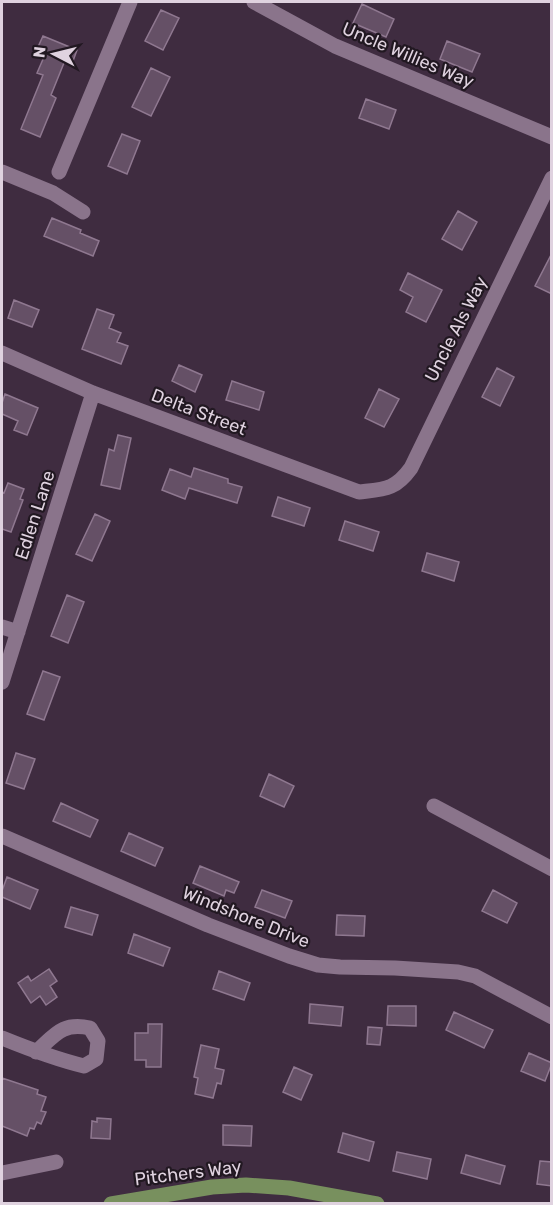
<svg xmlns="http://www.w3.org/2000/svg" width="553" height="1205" font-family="Rubik,sans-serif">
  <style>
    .building { fill: #655066; stroke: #8f7890; stroke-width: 1.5 }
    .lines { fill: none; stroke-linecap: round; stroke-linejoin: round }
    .minor { stroke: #8a748b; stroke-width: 15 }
    .major { stroke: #78905e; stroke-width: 15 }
    .labels { text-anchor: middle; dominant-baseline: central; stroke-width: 4.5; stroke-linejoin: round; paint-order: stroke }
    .street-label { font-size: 18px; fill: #dfd2df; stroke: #211821 }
  </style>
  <rect width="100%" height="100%" fill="#3f2c40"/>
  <path class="building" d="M362 4 394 19 386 37 353 23Z
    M161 10 179 18 163 50 145 41Z
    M43 36 77 50 73 61 66 58 51 95 56 98 40 137 21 129 43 75 37 73 47 50 38 47Z
    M447 41 480 54 472 72 440 59Z
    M151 68 170 77 151 116 132 107Z
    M366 99 396 110 389 129 359 118Z
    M122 134 140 141 127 174 108 166Z
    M458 211 477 222 462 250 442 239Z
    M52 218 81 230 80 233 99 241 93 256 44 236Z
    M552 253V294L535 286Z
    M408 273 442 290 426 322 406 312 413 297 400 290Z
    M14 300 39 310 32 327 8 318Z
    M97 309 114 315 109 328 121 333 117 342 128 346 121 364 82 349Z
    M179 365 202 375 195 392 172 381Z
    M497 368 514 377 500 406 482 397Z
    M232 381 264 392 259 410 226 400Z
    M379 389 399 399 384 427 365 418Z
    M5 394 38 408 27 435 14 430 18 421 2 414V403Z
    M118 435 131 438 120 489 101 485 109 449 114 451Z
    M194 468 228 479V483L242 487 237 503 189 488 185 499 162 490 170 469 191 477Z
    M8 483 24 489 20 499 23 500 11 532 2 529V492L4 493Z
    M278 497 310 508 304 526 272 516Z
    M95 514 110 521 92 561 76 554Z
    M345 521 379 532 373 551 339 540Z
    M427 553 459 562 454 581 422 571Z
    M67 595 84 602 68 643 51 636Z
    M43 671 60 677 44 720 27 714Z
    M16 753 35 759 24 789 6 783Z
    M269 774 294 786 284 807 260 796Z
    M61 803 98 820 90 837 53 821Z
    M129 833 163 848 155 866 121 851Z
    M200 866 239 882 234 893 226 890 224 896 193 883Z
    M7 877 38 890 30 909 2 897V891Z
    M262 890 292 901 285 918 255 907Z
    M493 890 517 903 507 923 482 911Z
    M71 907 98 915 92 935 65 927Z
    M337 915 365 916 364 936 336 935Z
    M134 934 170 948 163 966 128 953Z
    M49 969 57 981 50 986 57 997 46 1005 40 996 31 1003 18 983 28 976 31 981Z
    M219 971 250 983 244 1000 213 989Z
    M310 1004 343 1007 341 1026 309 1023Z
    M388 1006H416V1026L387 1025Z
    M454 1012 493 1030 484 1048 446 1030Z
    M148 1024H162L161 1067H146V1060H135V1033H148Z
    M368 1027 382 1028 380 1045 367 1044Z
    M201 1045 219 1049 215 1068 224 1070 221 1084 217 1083 213 1098 195 1094 198 1078 194 1077Z
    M529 1053 552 1063 545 1081 521 1071Z
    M294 1067 312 1075 301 1100 283 1092Z
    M2 1078 38 1090 37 1094 46 1097 41 1111 46 1112 41 1124 37 1122 34 1129 30 1128 27 1136 2 1126Z
    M97 1118 111 1119 110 1139 91 1138 92 1121 97 1122Z
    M223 1125 252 1126 251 1146 223 1145Z
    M343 1133 374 1142 369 1161 338 1152Z
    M397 1152 431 1159 427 1179 393 1171Z
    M466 1155 505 1166 500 1184 461 1173Z
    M540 1161 552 1162V1186L537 1184Z"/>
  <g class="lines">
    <path class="minor" d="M254 2 335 46 552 137
      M2 172 53 193 83 212
      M59 172 130 2
      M2 353 93 393 359 492C385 489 395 490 411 468L552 178
      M2 627 18 632
      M2 682 93 393
      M434 806 552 869
      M2 836 208 925 289 956 318 965 340 967 395 968 458 972 475 976 552 1017
      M2 1038C29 1049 55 1059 84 1066L96 1059 98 1041 90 1028C62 1022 55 1035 36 1052
      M2 1173 56 1162"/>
    <path class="major" d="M111 1204 212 1187 246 1185 289 1188 377 1204"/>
  </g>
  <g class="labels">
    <g class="street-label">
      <text transform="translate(408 55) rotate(23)">Uncle Willies Way</text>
      <text transform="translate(456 329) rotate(-63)">Uncle Als Way</text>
      <text transform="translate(199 412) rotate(21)">Delta Street</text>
      <text transform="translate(35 515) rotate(-72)">Edlen Lane</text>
      <text transform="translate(246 917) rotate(22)">Windshore Drive</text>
      <text transform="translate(188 1173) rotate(-7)">Pitchers Way</text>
    </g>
  </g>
  <rect width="553" height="1205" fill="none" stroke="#dfd2df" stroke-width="6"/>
  <g transform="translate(54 54) rotate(277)" stroke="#211821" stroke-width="4.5" paint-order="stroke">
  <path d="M0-4.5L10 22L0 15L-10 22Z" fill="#dfd2df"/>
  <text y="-9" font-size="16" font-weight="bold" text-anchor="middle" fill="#dfd2df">N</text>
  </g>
</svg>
